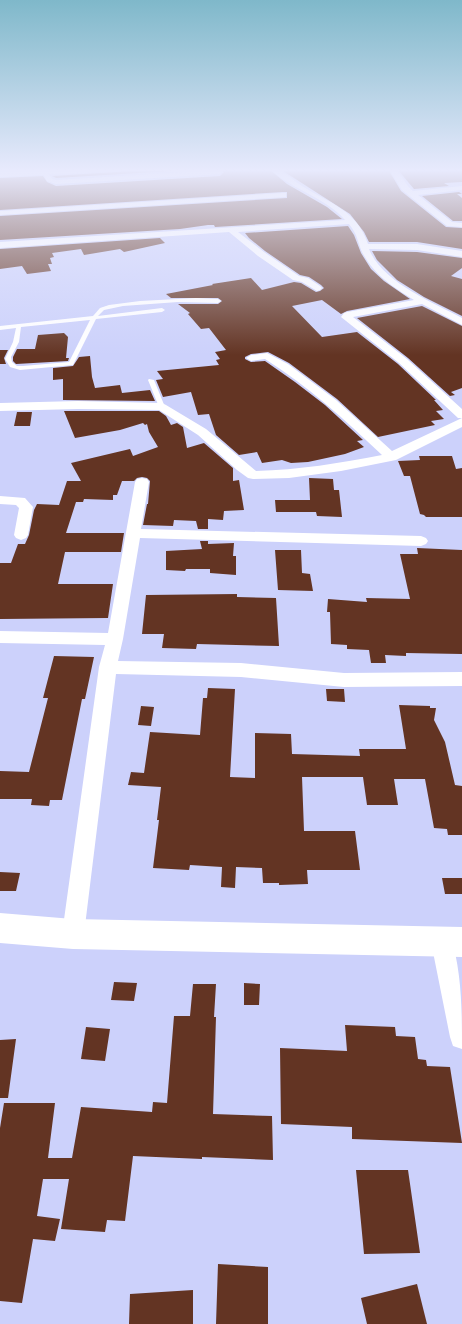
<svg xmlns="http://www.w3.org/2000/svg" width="462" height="1324" font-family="'Zilla Slab',serif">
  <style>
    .building { fill: #633423 }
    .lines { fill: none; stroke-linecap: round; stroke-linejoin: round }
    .service { fill: #fff; fill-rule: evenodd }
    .minor { fill: #fff; fill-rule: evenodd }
    .tertiary { fill: #fff; fill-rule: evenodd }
  </style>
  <rect width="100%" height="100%" fill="#ccd1fb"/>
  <path class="building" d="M163 169H204L56 178 52 176Z
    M222 169H269L287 184 327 207 342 219 215 227 214 225H208L180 229 0 240V216L287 198V192H283L0 210V178L43 176 47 182 56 186 220 176 224 172Z
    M280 169H388L401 191 446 227 462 228V249L417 242H369L364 232 350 214Z
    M462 169V182L444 183 449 186 414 189 398 170Z
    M459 192 462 194H457L462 198V221H453L422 196Z
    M348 226 354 235 361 253 371 269 384 281 410 299 347 311 341 314 322 300 292 306 322 337 357 332 398 364 436 400H434L443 410 436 411 444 419 431 421 435 425 378 437 337 399 289 363 268 352 251 354 245 357V359L251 362 265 361 295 382 325 405 363 440 357 441 364 447 345 454 308 462 291 463 282 460 262 463 257 452 239 455 216 435 209 414 198 415 191 392 163 397 156 380 163 379 157 371 219 365 216 360 220 359 215 352 226 350 209 328 201 329 188 314 190 313 178 304H218L222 301 218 298H171L166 294 213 285 212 284 251 278 262 290 294 282 301 283 316 292 320 291 324 288 321 285 309 277 300 275 265 251 249 238 245 233Z
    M160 238 165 243 124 252 120 249 84 255 81 249 52 253 54 257 50 258 52 264H48L51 271 27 274 22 266 0 269V249Z
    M372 251 417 252 462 258V268L451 276 462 279V316L424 297 397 280 377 260Z
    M422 306 462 326V388L451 392 455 395 450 396 408 358 357 318Z
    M64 333 68 337 66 358H69L68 361 16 364 13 361V357L17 349H35L38 335Z
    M0 350H8L4 358 6 364H0Z
    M90 356 92 377 95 388 120 385 122 393 150 390 155 401 63 400V379L53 380V368L73 366 79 357Z
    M64 411H159L166 416 171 425 177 423 183 427 187 448 204 443 233 468V481L239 480 244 510 224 511 223 520 208 519V529H198L196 521 174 520 173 526 143 525 147 504H148L150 481 147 478 142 477 137 478 134 481H122L117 495H113V500L84 499 83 502H76L66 533H124L121 552H65L58 584H113L108 618 0 619V563H11L18 544H25L29 535 34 510 37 504 59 505 67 481H81L71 463 130 449 133 456 158 447 149 432 147 424 145 425 143 423 120 430 75 438Z
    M17 412H32L30 426H14Z
    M419 456H452L456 469 462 468V517H426L424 515 420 514 410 476H404L398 461 420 460Z
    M309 478 333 479 334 490H339L342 517 317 516 316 512H276L275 500H310Z
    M200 541H208V544L234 543 233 556H236V575L210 573V569H186L185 571 166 570V551L202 549Z
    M417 548 462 550V654L406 653V656L385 655 386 663H371L369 650 347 649V645L331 644 330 612H327L328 599 367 602 366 598 410 599 400 554H418Z
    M275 550H301L302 573 310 574 313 591 278 590Z
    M237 594V597L276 598 279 646 197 644 196 649 162 648 164 634H142L146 595Z
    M54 656 94 657 85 699H82L62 800H50L49 806 31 805 32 799H0V771L29 772 48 698H43Z
    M208 688 235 689 230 777 255 778V733L291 734 292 754 360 756 359 749H406L399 705 430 706V708H436L434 720 445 742 455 785 462 786V835H448L447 829 434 828 425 779H394L398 805H367L363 777H302L304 831H355L360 870H307L308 884 279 885V883H263L262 868 236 867 235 888 221 887 222 867 190 865 189 870 153 868 159 820H157L161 787 128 785 131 772 144 773 150 732 200 735 203 698H207Z
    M326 689H344L345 702 327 701Z
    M141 706 154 707 151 726 138 725Z
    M0 872 20 873 16 891H0Z
    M442 878H462V894H445Z
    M114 982 137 983 134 1001 111 1000Z
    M244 983 260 984 259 1005H244Z
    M193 984H216L214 1017H216L213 1114 272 1116 273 1160 202 1157V1159L133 1156 125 1221 107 1220 105 1232 61 1229 69 1179H43L37 1216 60 1219 55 1241 33 1239 22 1303 0 1301V1128L4 1103H55L48 1158H72L81 1107 152 1112 153 1102 167 1103 174 1016H190Z
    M345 1025 395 1027 396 1036 415 1037 418 1059 426 1060 427 1066 450 1067 462 1143 352 1139V1127L281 1124 280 1048 347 1051Z
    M86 1027 110 1029 105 1061 81 1059Z
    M16 1039 8 1098H0V1040Z
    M356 1170H408L420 1253 364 1254Z
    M218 1264 268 1267V1324H216Z
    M417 1284 427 1324H367L361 1298Z
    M193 1290V1324H129L130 1294Z"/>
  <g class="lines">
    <path class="service" d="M196 298 218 299 221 301 218 303 178 302 123 306 104 310 98 316 162 308 165 310 162 312 96 319 73 365 20 370 10 367 5 359 13 342 16 328 0 330V326L93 316 100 308 109 305 140 301ZM90 320 69 362 23 366H17L12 362 11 357 19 342 21 327Z
      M149 379 154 380 165 407 164 408 159 407 148 380Z"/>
    <path class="minor" d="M270 169C283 169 291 179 302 186 329 203 357 210 368 244H417L462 251V257L417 250 369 249C382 282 432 302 462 318V325L422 304 353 317 407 359 462 409V427L396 460 341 471 289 478 253 479 248 478 237 470 198 435 159 410 78 409 0 411V403L78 401 162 403 166 405 206 429 256 471C299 470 340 463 382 455 345 420 308 386 265 359L251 361 246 358 251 355 267 353 288 364 336 400 392 451 462 418H458L399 363 341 317 344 313 347 312 414 300C392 286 375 276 362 252 357 241 358 235 349 224L238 232 264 252 299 276 308 278 320 286 322 288 320 290 317 291 302 282 293 280 258 256 229 232 0 248V242L345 220C325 197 292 190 270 169Z
      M389 169H396L408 186 413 191 462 186V190L418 195 452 222 462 223V227L447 226 402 190Z
      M45 170 47 171 52 179 56 180 220 170 223 172 220 174 56 184 47 181 42 172Z
      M283 193H286V197L0 215V211Z
      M142 478 147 479 149 482 141 529 421 536 426 538 428 541 426 544 421 546 140 538 123 639 118 661 241 663 344 673 462 672V686L344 687 241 677 116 674 84 934 81 942 73 945 65 942 62 934 99 667 105 645 0 643V631L108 633 135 482 137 479Z
      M0 496 25 498 33 507 28 535 26 538 21 540 16 538 14 535 19 508 16 505 0 504Z
      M442 931 450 934C462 971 462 1011 462 1049L453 1046 450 1037 431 942 434 934Z"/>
    <path class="tertiary" d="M35 169H98L94 172 0 177V171Z
      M0 913 73 919 462 927V957L73 949 0 943Z"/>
  </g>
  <linearGradient id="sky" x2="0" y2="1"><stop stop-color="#7fb8ca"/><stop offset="0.48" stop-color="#e8eafd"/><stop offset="1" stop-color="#e8eafd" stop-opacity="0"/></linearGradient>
  <rect width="462" height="355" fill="url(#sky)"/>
</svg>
